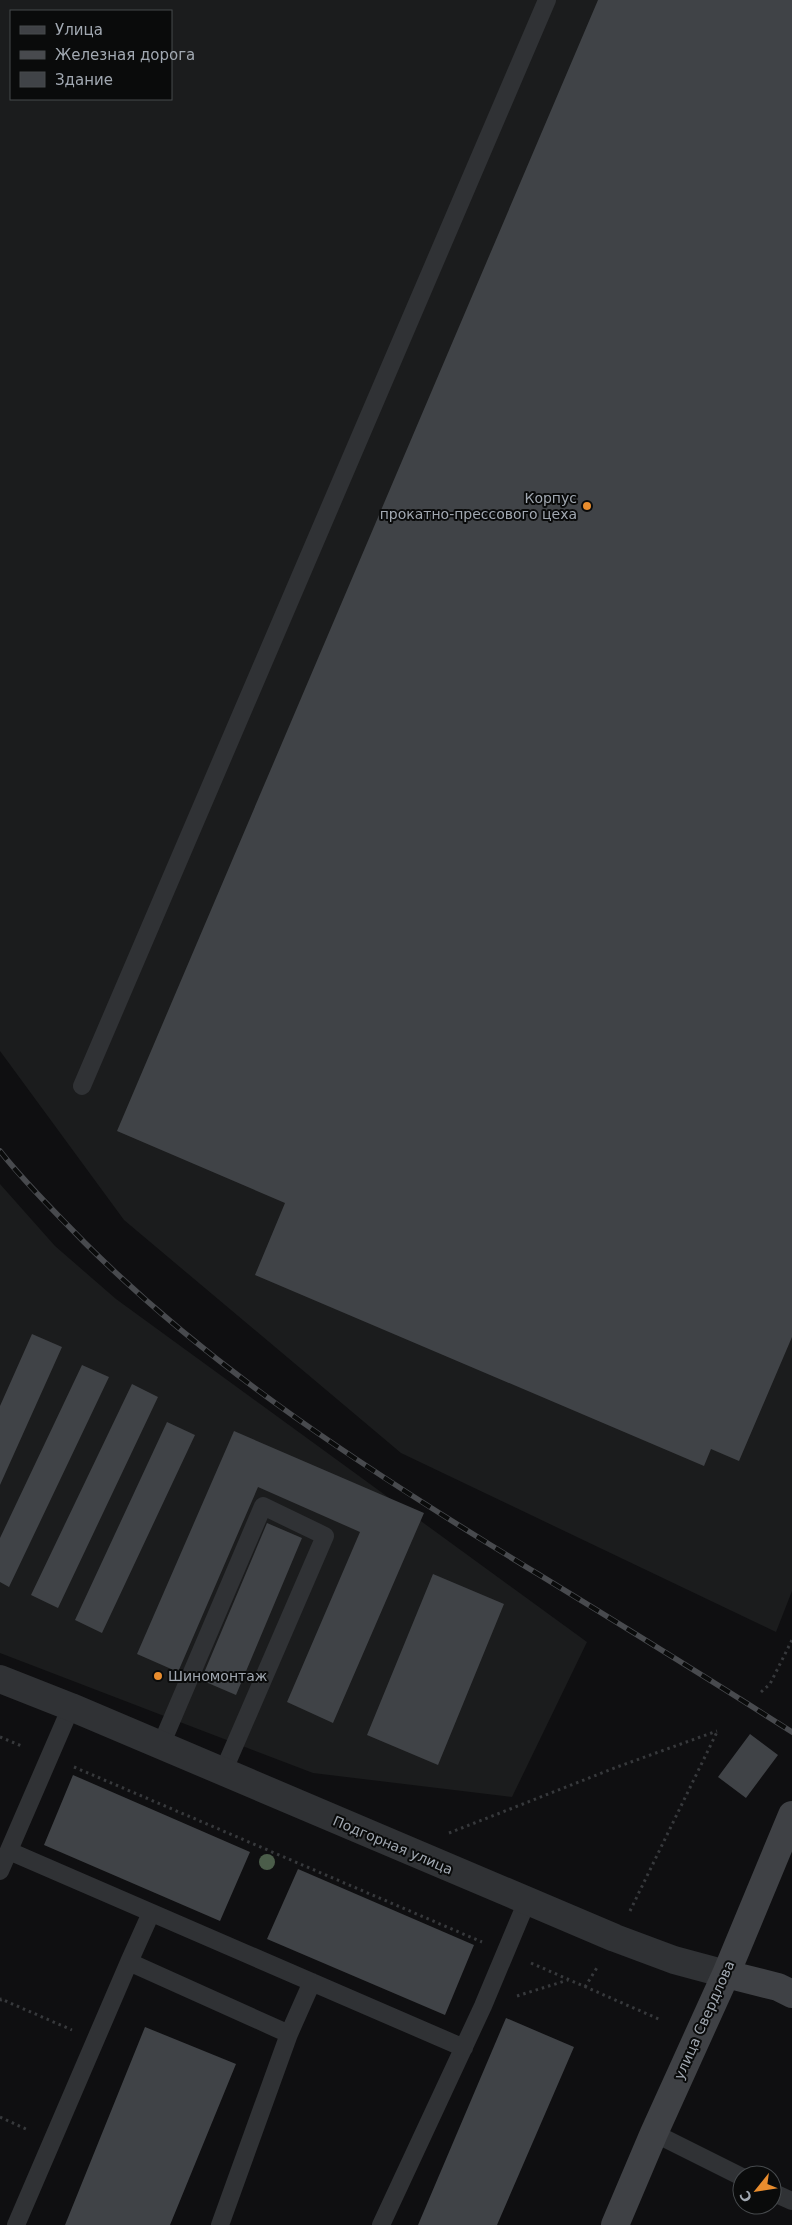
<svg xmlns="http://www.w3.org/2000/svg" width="792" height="2225" font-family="'DejaVu Sans',sans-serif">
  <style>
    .built { fill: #1b1c1d; fill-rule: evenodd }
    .building { fill: #404347 }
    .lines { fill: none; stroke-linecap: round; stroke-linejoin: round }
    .path { stroke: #37393c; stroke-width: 3; stroke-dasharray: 2.5 4; stroke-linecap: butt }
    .lane { stroke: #303235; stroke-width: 18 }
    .street { stroke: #303235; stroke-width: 28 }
    .secondary { stroke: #3f4145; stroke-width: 28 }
    .rail-casing { stroke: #484a4e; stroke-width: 5.5 }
    .rail { stroke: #0a0b0b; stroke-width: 4; stroke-dasharray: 11; stroke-linecap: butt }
    .tree { fill: #4b5d4a }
    .poi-dot { fill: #e98d2e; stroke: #0a0b0b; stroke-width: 2 }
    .labels { text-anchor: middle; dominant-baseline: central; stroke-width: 4; stroke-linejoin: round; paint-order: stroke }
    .poi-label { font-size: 14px; fill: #a1a8b1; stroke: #0a0b0b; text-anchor: end }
    .street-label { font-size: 14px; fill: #a1a8b1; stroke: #0a0b0b }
  </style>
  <rect width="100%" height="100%" fill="#0f0f11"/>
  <path class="built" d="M0 0H792V1591L776 1632 401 1453 124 1220 0 1051ZM11 11H171V99H11Z
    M0 1184 55 1246 116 1299 587 1642 512 1797 313 1773 0 1653Z"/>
  <path class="building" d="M598 0H792V1337L739 1461 711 1449 704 1466 255 1275 285 1203 117 1131Z
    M32 1334 62 1347 0 1485V1406Z
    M82 1365 109 1377 9 1587 0 1582V1538Z
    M132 1384 158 1397 58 1608 31 1595Z
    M167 1422 195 1435 102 1633 75 1620Z
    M234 1431 424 1513 333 1723 287 1702 360 1532 258 1487 178 1672 137 1654Z
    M267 1523 302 1538 236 1695 201 1680Z
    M433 1574 504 1604 438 1765 367 1735Z
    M750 1734 778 1755 746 1798 718 1777Z
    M73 1775 250 1852 220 1921 44 1845Z
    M298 1869 474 1945 445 2015 267 1939Z
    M506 2018 574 2047 497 2225H418Z
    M145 2027 236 2064 170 2225H65Z"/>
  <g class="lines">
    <path class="path" d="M761 1692 770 1684 792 1640
      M0 1737 24 1747
      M74 1767 482 1942
      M449 1833 617 1767 717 1731
      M630 1911 717 1732
      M531 1963 661 2020
      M585 1987 598 1966
      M517 1996 568 1980
      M0 2001 1 1999 72 2030
      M0 2117 28 2130"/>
    <path class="lane" d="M82 1086 547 0
      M161 1745 263 1506 325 1536 223 1772
      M9 1851 464 2048
      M0 1871 71 1707
      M129 1962 151 1913
      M289 2034 312 1982
      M654 2133 742 2177
      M772 2192 792 2201
      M16 2225 129 1962 289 2034 220 2225
      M381 2225 483 2006 527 1901"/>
    <path class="street" d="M0 1679 71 1707 615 1938 674 1960 726 1974"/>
    <path class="secondary" d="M726 1974 778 1987 792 1994
      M615 2225 654 2133 726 1974 792 1815"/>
    <g class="rail-casing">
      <path id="rail" d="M0 1151C25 1183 56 1213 84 1242 204 1362 345 1455 489 1544 590 1606 692 1668 792 1732"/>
    </g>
    <use href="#rail" class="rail"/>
  </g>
  <circle class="tree" cx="267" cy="1862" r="8"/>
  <g class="poi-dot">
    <circle cx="587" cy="506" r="5"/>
    <circle cx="158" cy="1676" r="5"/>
  </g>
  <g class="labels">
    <g class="poi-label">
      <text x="577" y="498">Корпус<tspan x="577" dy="16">прокатно-прессового цеха</tspan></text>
      <text x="168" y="1676" text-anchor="start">Шиномонтаж</text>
    </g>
    <g class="street-label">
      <text transform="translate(393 1845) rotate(23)">Подгорная улица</text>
      <text transform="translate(704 2020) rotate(-66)">улица Свердлова</text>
    </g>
  </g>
  <rect x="10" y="10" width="162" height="90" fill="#0a0b0b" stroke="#464a4d"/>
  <rect x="20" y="26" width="25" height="8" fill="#3f4145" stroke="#464a4d"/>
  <text x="55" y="35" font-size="15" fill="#a1a8b1">Улица</text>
  <rect x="20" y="51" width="25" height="8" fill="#484a4e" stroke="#464a4d"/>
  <text x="55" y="60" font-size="15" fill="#a1a8b1">Железная дорога</text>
  <rect x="20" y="72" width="25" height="15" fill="#404347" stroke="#464a4d"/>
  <text x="55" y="85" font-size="15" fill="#a1a8b1">Здание</text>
  <g transform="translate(757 2190) rotate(240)"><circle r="24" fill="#0a0b0b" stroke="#464a4d"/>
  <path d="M0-4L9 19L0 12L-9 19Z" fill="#e98d2e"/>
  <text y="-8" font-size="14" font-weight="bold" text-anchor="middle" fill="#a1a8b1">С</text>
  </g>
</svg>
